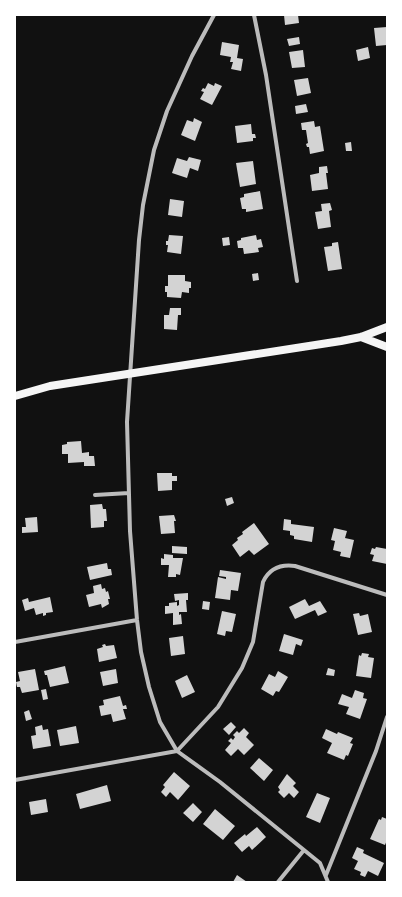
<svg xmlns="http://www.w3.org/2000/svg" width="402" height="897" font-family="Poppins,sans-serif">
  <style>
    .building { fill: #d3d3d3 }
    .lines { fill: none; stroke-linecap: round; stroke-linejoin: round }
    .minor { stroke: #bcbcbc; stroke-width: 4 }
    .secondary { stroke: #f5f5f5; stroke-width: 8 }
  </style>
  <rect width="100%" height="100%" fill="#111"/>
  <path class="building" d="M284 15H298L299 23 285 25Z
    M387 27V45L376 46 374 28Z
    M299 37 300 44 289 46 287 39Z
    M222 42 239 45 237 58 243 59 241 71 231 69 233 62H230L231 57 220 55Z
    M368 47 370 58 358 61 356 50Z
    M303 50 305 67 292 68 289 52Z
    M308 78 311 93 297 96 294 80Z
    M208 83 214 86 215 83 222 86 212 105 200 99 204 92 201 91 203 88 205 89Z
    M306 104 308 112 296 114 295 106Z
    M194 118 202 122 195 141 181 135 187 120 193 122Z
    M314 121 315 127 320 126 324 151 310 154 309 147H307L306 144 308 143 306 130H302L301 123Z
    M251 124 252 134H255L256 138H253V141L237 143 235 126Z
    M351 142 352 151H346L345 143Z
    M189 157 201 160 198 171 190 168 187 178 172 173 177 158 187 161Z
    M253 161 256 184 240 187 236 163Z
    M327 166 328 173H326L328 189 312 191 310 175 319 173V167Z
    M260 191 263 209 246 212V209H242L240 198 244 197V194Z
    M170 199 184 201 182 217 168 215Z
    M330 203 332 210 329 211 331 227 318 229 315 212 322 211 321 204Z
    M169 235 183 236 181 254 167 252 168 245H166V241H168Z
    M256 235 257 240 261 239 263 247 258 248 259 252 244 254 243 248H238L237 241 241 240V238Z
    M229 237 230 245 223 246 222 238Z
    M338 242 342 269 328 271 324 247 332 246V243Z
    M258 273 259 280 253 281 252 274Z
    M168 275H185V281L191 282V288H189V293L182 292 181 298 167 297V292H165V286H168Z
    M170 308H181V315H178L177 330 164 329V315H169Z
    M81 441 82 453 89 452V456H94L95 466H84V462L68 463V454H62V445L67 444V442Z
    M157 473H172V476H177V481H172V490L158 491Z
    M232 497 234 503 227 506 225 499Z
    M102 504 103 509H106L107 521H104V527L91 528 90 505Z
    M174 515 176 521H174L175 533 161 534 159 516Z
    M37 517 38 532 22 533V527H26L25 518Z
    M284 519 291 520V524L314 527 312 542 294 539V536L290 535V531L283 530Z
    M254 523 269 544 254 555 249 550 240 557 232 545 238 540 237 538 243 534 242 532Z
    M334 528 347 531 345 538 354 540 350 558 340 556 341 552 333 550 335 541 331 540Z
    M172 546 187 547V554L172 553Z
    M376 547 387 549V564L372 561 374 555 370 554 372 548 375 549Z
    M164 554 173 555V558H183L180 575 176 574V577H168L169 565H161V558L164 559Z
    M107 563 108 569H111L112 575 90 580 87 567Z
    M220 570 241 573 238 591 231 590 230 600 215 598 218 577 226 579V577L219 576Z
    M101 584 102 589 105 588 106 592 108 591 110 599H108L109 604 102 608 101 604 89 607 86 595 94 593 93 586Z
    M188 593V600H186L187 612H179V615L181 614 182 624 173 625V613L165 614V606H169V603L177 602V606L179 605V600L175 601 174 594Z
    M50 597 53 612 46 613V615L43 616V613L36 615 34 608 25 611 22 600 28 598 29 602Z
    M305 599 309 606 320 601 327 612 318 616 315 610 295 619 289 607Z
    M203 601 210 602 209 610 202 609Z
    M222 611 236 614 232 632 226 631 225 636 217 634Z
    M359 613 360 616 368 614 372 632 358 635 353 614Z
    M284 634 303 640 301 646 296 644 293 655 279 651Z
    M183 636 185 654 171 656 169 638Z
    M105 644 106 646 114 645 117 658 99 662 97 649 103 647 102 645Z
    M362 653 369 654 368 657 374 658 371 678 356 676 359 655 361 656Z
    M65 666 69 683 50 687 47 675H45L44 671Z
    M328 668 335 670 334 676 326 675Z
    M35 669 39 690 22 693 20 687H17L16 682 20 681 18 672Z
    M116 669 118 683 103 686 100 672Z
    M278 671 288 677 279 692 276 691 273 696 261 689 269 674 275 677Z
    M187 675 195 692 182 698 175 681Z
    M46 689 48 699 43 700 41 690Z
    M355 690 364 693 363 698 367 699 360 719 346 714 349 707 338 704 342 694 352 698Z
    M120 696 123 706 126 705 127 709H123L126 719 113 722 111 714 101 716 99 706 104 705 103 700Z
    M29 710 32 719 26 721 24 712Z
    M231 722 236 727 229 735 223 729Z
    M42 725 43 730 48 729 51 746 33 749 31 736 36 735 35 727Z
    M76 726 79 743 60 746 57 730Z
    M244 728 249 733 246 737 254 745 244 755 238 749 231 756 225 750 231 743 228 741 231 738 233 740 235 737 233 735 237 731 239 733Z
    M326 729 337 734 338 732 353 738 350 743 353 744 348 756 346 755 344 760 327 753 332 743 322 738Z
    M259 758 273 770 264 781 250 768Z
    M174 772 190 786 178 800 170 792 166 797 161 792 165 787 163 785Z
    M287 774 296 783 293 786 299 792 294 798 289 793 284 798 278 792 280 790 278 787Z
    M107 785 111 801 80 809 76 794Z
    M317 793 330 798 320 823 306 817Z
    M46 799 48 812 31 815 29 802Z
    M193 803 202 812 193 822 183 813Z
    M215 809 235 826 223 840 203 824Z
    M382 817 387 819V840L385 845 370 839 379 819 381 820Z
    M257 827 266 837 252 850 249 846 242 852 234 843 245 834 246 836Z
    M357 847 364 850 363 853 384 863 378 876 368 871 365 877 360 875 361 872 354 869 358 861 352 858Z
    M237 875 247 882H233Z"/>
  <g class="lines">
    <path class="minor" d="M214 15 192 56 167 111 154 150 143 205 139 240 127 422 130 531 137 620 141 652 149 687 160 722 177 751 220 782 304 850 320 863 328 882
      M254 15 266 75 297 281
      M95 495 129 493
      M15 642 137 620
      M15 780 177 751 218 707 242 668 253 642 263 582C269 569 280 564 295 566L387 595
      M326 875 376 751 387 717
      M278 882 304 850"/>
    <path class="secondary" d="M361 337 387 347
      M15 396 50 386 341 341 361 337 387 327"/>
  </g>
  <rect width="402" height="897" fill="none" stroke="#ffffff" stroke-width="32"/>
</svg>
